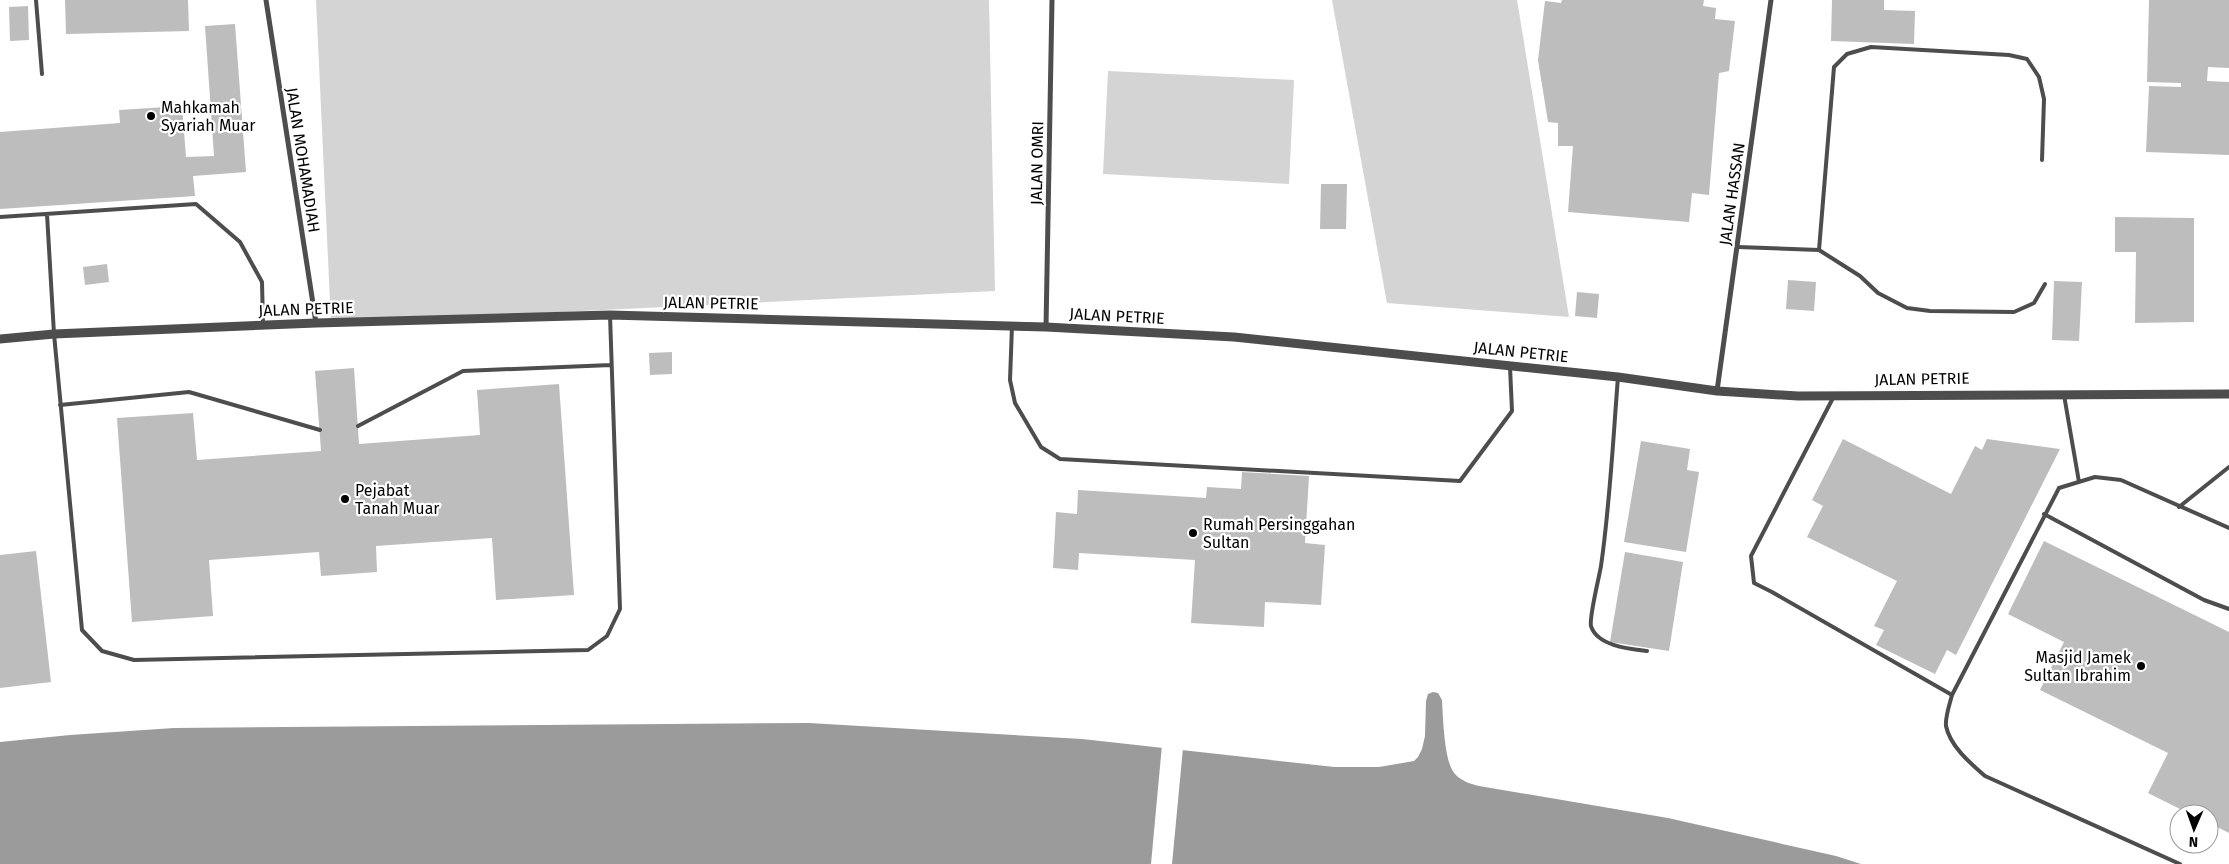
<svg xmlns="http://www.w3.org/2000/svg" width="2229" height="864" font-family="'Fira Sans',sans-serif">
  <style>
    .green { fill: #d4d4d4 }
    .water { fill: #9b9b9b }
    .pier { fill: #fff }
    .building { fill: #bdbdbd }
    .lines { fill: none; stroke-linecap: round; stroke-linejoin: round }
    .service { stroke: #4d4d4d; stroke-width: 4 }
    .minor { stroke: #4d4d4d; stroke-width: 5 }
    .tertiary { stroke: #4d4d4d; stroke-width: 9 }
    .poi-dot { fill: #000; stroke: #fff; stroke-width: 2 }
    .labels { text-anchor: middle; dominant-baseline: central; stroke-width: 4.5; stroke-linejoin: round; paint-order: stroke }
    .poi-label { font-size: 16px; fill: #000; stroke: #fff; text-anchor: start }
    .street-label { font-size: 16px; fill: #000; stroke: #fff }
  </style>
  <rect width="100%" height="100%" fill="#fff"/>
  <path class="green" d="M316 0H989L995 291 331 323Z
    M1332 0H1517L1569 317 1387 303Z
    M1108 71 1294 80 1289 184 1103 174Z"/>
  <path class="water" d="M1433 692 1438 693 1442 700C1443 716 1444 763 1455 774 1461 781 1471 784 1479 786L1668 818 1836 856 1861 864H0V742L70 735 174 728 809 723 1082 739 1334 767H1379L1414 761 1418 757 1422 749 1425 736 1426 701 1428 694Z"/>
  <path class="pier" d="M1162 745 1183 748 1172 864H1151Z"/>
  <path class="building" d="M65 0H188L189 31 66 34Z
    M1562 0H1704L1703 6 1716 8 1715 19 1735 21 1729 71 1719 73 1709 195 1692 193 1689 222 1568 212 1573 146H1558V123L1548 122 1538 60 1545 1 1561 3Z
    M1832 0H1884V10L1915 11 1914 44 1831 41Z
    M2149 0H2229V68L2208 67 2207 81 2229 82V155L2146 152 2149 86 2181 87V83L2147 82Z
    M28 6 29 40 10 41 9 7Z
    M235 24 246 172 193 176 195 196 0 209V132L120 123 119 110 182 106 186 157 214 156 205 26Z
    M1321 184H1347L1346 229H1320Z
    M2115 217 2194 218V322L2135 323 2136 252H2115Z
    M107 264 109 282 85 285 83 267Z
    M1788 280 1816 282 1814 311 1786 309Z
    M2054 281 2082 282 2079 341 2052 340Z
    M1577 292 1599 294 1597 318 1575 316Z
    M672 352V374L650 375 649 353Z
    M354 368 359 444 480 435 477 390 559 384 574 595 496 600 492 538 376 546 377 572 321 576 319 552 209 560 213 616 132 622 117 418 193 413 197 460 321 451 315 371Z
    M1843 439 1951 494 1975 446 1982 450 1987 439 2060 449 1956 655 1947 650 1935 674 1876 645 1884 630 1874 626 1897 581 1807 537 1823 506 1812 500Z
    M1641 441 1690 449 1687 470 1699 472 1686 552 1624 542Z
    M1242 472 1309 476 1305 543 1325 545 1321 605 1265 602 1264 627 1191 623 1195 560 1079 553 1078 570 1053 568 1056 512 1077 514 1078 490 1206 498 1207 487 1241 489Z
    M2044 541 2229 632V833L2209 823V814H2190L2148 793 2168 753 2040 690 2064 642 2008 614Z
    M36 551 51 682 0 688V555Z
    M1625 552 1683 562 1669 651 1610 642Z"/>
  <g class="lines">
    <path class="service" d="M36 0 42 74
      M47 214 54 334 82 630 102 651 134 660 588 650 607 636 620 609 610 315
      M0 217 196 204 240 242 262 282 263 324
      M1738 247 1819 250 1860 276 1878 293 1907 308 1930 311 2014 312 2034 303 2045 284
      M1819 250 1834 67 1847 54 1871 47 2009 55 2027 59 2039 77 2044 99 2042 160
      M1012 326 1010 380 1015 403 1041 447 1060 459 1460 481 1512 411 1510 367
      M1618 377C1613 440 1610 504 1601 566 1599 578 1589 617 1591 626 1597 646 1630 649 1647 651
      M2064 395 2079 482
      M1834 396 1751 556 1754 583 1772 592 1952 695
      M60 405 189 392 320 430
      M358 426 463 371 611 365
      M2179 507 2229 467
      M2044 514 2204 600 2229 609
      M2180 864 1985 776C1970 763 1950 746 1946 726 1945 717 1950 703 1952 695L2059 488 2095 477 2121 480 2229 528"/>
    <path class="minor" d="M266 0 316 323
      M1046 327 1052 0
      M1717 391 1771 0"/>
    <path class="tertiary" d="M0 339 54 334 316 323 610 315 1046 327 1234 337 1618 377 1717 391 1798 396 2229 394"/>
  </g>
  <g class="poi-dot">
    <circle cx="151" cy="116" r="5"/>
    <circle cx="345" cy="499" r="5"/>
    <circle cx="1193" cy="533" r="5"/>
    <circle cx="2141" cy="666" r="5"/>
  </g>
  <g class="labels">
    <g class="poi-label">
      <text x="161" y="107">Mahkamah<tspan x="161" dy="18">Syariah Muar</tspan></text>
      <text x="355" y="490">Pejabat<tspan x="355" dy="18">Tanah Muar</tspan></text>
      <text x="1203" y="524">Rumah Persinggahan<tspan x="1203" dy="18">Sultan</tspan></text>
      <text x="2131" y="657" text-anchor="end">Masjid Jamek<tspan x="2131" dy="18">Sultan Ibrahim</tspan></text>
    </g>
    <g class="street-label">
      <text transform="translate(303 160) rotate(81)">JALAN MOHAMADIAH</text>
      <text transform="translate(1037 163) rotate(-89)">JALAN OMRI</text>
      <text transform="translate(1732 194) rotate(-82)">JALAN HASSAN</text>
      <text transform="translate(711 303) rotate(1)">JALAN PETRIE</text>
      <text transform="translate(306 309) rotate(-2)">JALAN PETRIE</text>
      <text transform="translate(1117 316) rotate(3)">JALAN PETRIE</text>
      <text transform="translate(1521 352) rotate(6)">JALAN PETRIE</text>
      <text transform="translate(1922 379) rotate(-1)">JALAN PETRIE</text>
    </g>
  </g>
  <g transform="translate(2194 829) rotate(182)"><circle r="24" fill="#ffffff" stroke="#999999"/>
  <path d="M0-4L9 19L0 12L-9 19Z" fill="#000000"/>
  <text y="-8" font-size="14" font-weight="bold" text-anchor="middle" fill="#000000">N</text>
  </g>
</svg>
